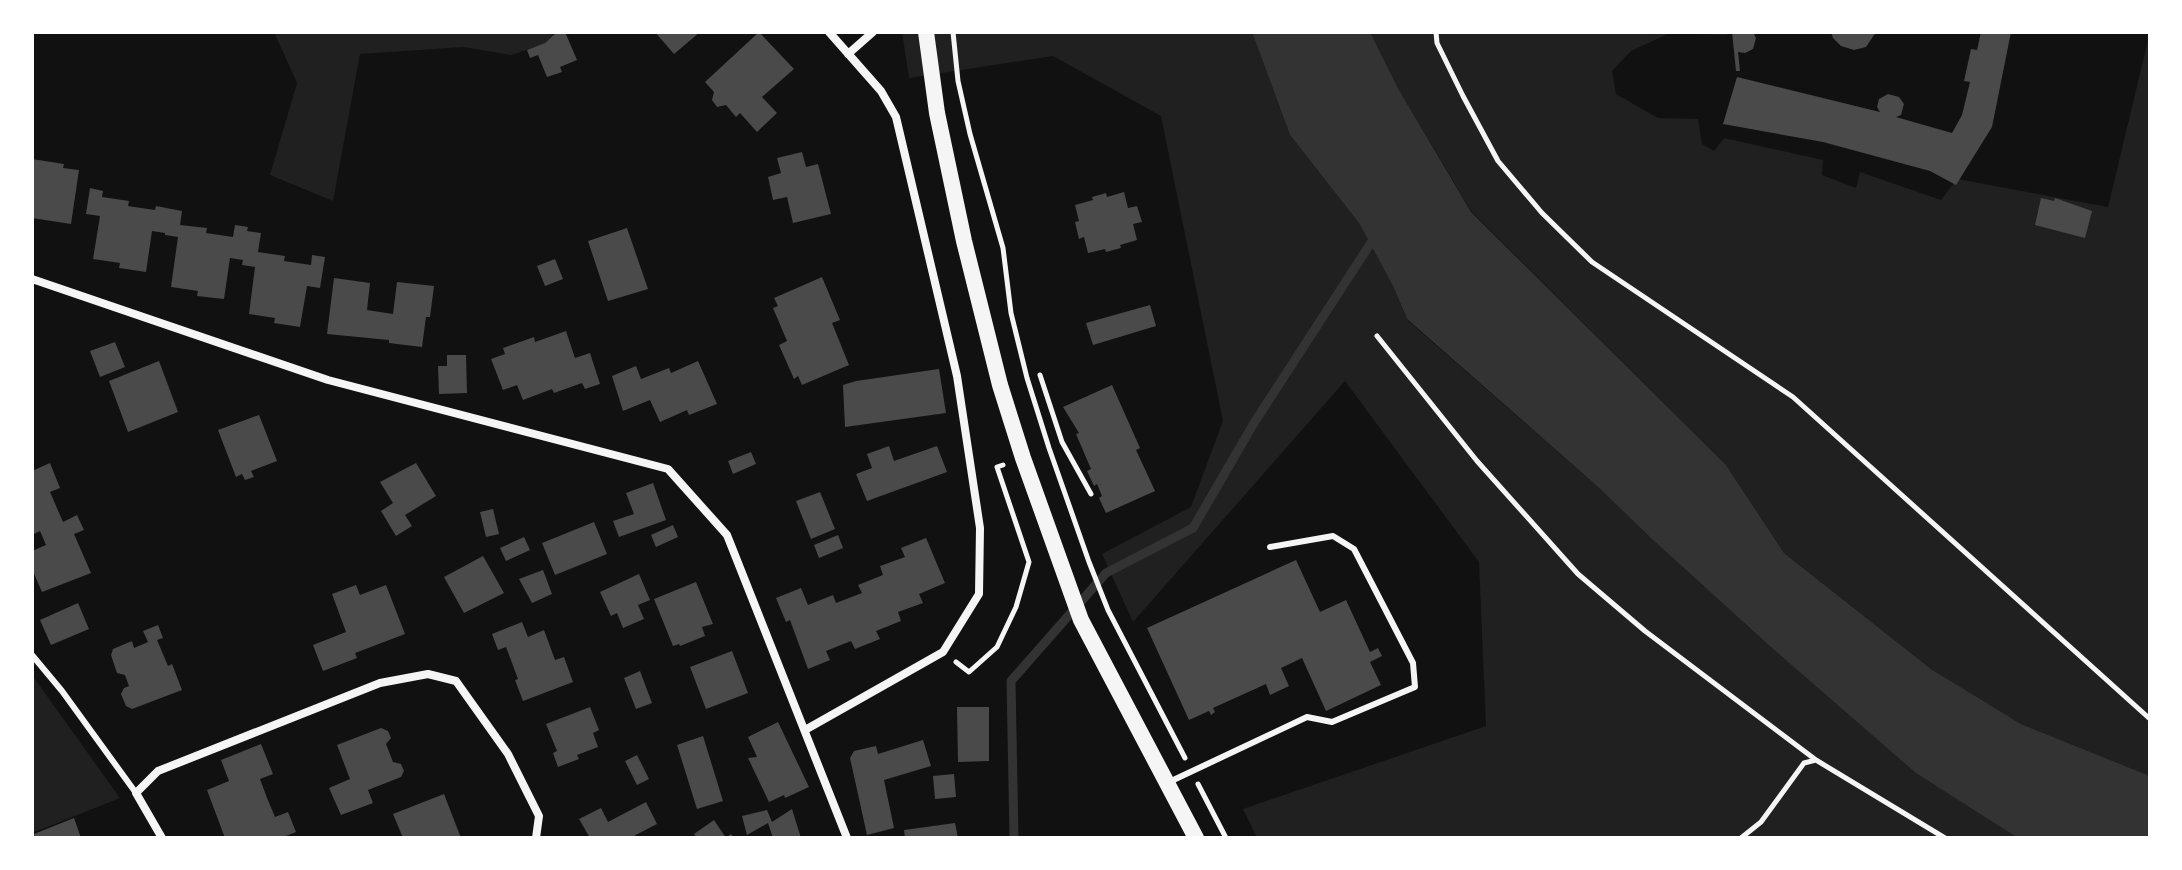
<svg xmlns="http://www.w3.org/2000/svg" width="2182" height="870" font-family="'Varela Round',sans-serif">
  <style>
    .green { fill: #202020 }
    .water { fill: #333 }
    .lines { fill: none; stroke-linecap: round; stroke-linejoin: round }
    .stream { stroke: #333; stroke-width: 9 }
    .building { fill: #4a4a4a }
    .path { stroke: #f5f5f5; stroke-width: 5 }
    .service { stroke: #f5f5f5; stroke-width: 6 }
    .minor { stroke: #f5f5f5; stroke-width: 8 }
    .secondary { stroke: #f5f5f5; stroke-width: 16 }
  </style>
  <rect width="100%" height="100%" fill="#111"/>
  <path class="green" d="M274 32H556L544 44 511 55 463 47 360 54 333 201 270 175 297 83Z
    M902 32H1252L1290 135 1359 223 1393 286 1407 320 1597 486 1653 540 1773 649 1916 772 2018 838H1257L1243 809 1486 726 1479 562 1345 381 1133 622 1102 554 1191 507 1223 421 1161 116 1053 56 909 78Z
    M1370 32H1737L1725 35 1670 33 1631 51 1612 71 1616 94 1658 118 1698 119 1702 144 1714 151 1724 138 1823 160 1822 175 1856 188 1860 172 1941 200 1957 179 2108 207 2150 32V776L2021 724 1931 669 1784 553 1726 465 1471 211 1399 90Z
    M32 675 120 798 32 833Z"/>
  <path class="water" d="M1252 32H1370L1399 90 1471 212 1726 465 1784 553 1931 669 2021 724 2150 776V838H2018L1916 773 1773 649 1653 540 1597 486 1407 319 1393 286 1359 223 1290 135Z"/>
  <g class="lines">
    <path class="stream" d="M1014 838 1011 681 1106 573 1193 528 1254 423 1376 235"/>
  </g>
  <path class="building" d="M557 32H565L577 60 560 67 562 72 547 77 538 55 530 58 527 50 545 43Z
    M655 32H700L674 54Z
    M759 32 794 69 762 97 777 113 757 132 740 113 736 117 726 105 717 107 712 100 714 92 705 82Z
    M1732 32H1753L1756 38 1753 49 1745 53 1738 52 1740 71H1736Z
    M1831 32H1876L1866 47 1854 50 1841 46 1833 38Z
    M1981 32H2011L1992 127 1956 185 1930 171 1823 142 1723 124 1737 77 1880 112 1877 107 1879 99 1888 94 1899 97 1904 104 1901 115 1896 117 1952 133 1962 115 1970 82 1964 81 1971 49 1977 50Z
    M802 152 806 167 818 164 831 214 793 223 787 197 773 200 768 177 781 173 777 158Z
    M32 159 64 164 63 168 79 170 71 224 32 218Z
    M90 188 103 191 102 197 129 201 128 206 155 210 156 206 182 211 180 225 207 228 206 233 233 237 235 225 248 227 247 231 261 233 258 252 285 256 284 261 311 265 312 255 325 257 320 288 307 286 300 327 274 323 275 318 249 314 255 267 242 265 243 260 230 258 224 299 197 296 198 291 171 287 178 237 165 235V233L152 231 146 272 119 268 120 263 93 259 100 216 86 214Z
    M1124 192 1128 208 1137 206 1142 222 1133 224 1137 240 1120 245 1121 248 1106 252 1105 249 1088 253 1084 237 1079 239 1075 222 1079 221 1075 205 1093 200 1092 197 1106 193 1107 197Z
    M2041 198 2054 201 2055 198 2092 211 2085 238 2035 225Z
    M627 228 648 289 608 301 588 241Z
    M555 259 563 279 545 286 537 266Z
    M822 277 840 320 832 323 849 365 802 385 798 376 794 379 779 345 787 341 773 308 778 306 774 298Z
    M334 278 370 283 367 310 393 314 397 282 434 286 430 317H426L422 347 389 343V340L327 334Z
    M1150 305 1156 326 1093 345 1086 323Z
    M566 331 575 358 590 353 600 384 585 389 582 383 554 393 552 389 523 400 517 385 503 390 491 359 505 354 503 348 534 337 535 342Z
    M115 342 125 367 100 377 90 351Z
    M447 355H466L467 393 439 394 438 366H447Z
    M159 361 178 412 128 432 109 381Z
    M698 361 717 404 689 415 687 410 660 422 650 400 623 411 612 376 636 366 641 379 669 368 671 373Z
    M939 369 946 413 845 427 843 385 856 381Z
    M1112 385 1140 448 1136 450 1155 491 1106 513 1099 498 1102 496 1097 484 1094 486 1087 471 1091 469 1076 434 1079 433 1063 407Z
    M259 415 277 461 251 471 254 477 245 480 242 474 236 477 218 430Z
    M889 446 894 461 937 446 947 472 867 501 856 474 872 468 867 454Z
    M751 452 756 464 733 474 728 461Z
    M50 463 60 488 50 492 63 522 77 515 84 530 74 534 91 573 42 592 32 569V551L46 545 40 531 32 535V471Z
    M416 463 436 496 405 515 412 526 396 536 381 511 393 503 380 482Z
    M653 483 666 520 619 537 613 521 634 514 626 493Z
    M820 492 835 529 811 539 796 501Z
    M493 509 499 534 486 537 480 512Z
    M594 522 607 554 555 575 542 543Z
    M673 525 678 537 656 547 651 535Z
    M838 535 843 548 819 558 814 545Z
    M524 537 530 550 506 561 500 548Z
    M926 538 945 583 919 594 923 603 898 612 901 621 876 631 880 639 855 649 851 641 826 651 830 660 808 669 790 620 786 622 776 598 801 588 808 605 833 595 836 603 862 593 858 585 883 575 880 566 905 557 901 548Z
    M483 556 504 593 464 613 444 577Z
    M1296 560 1320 612 1346 600 1370 652 1378 648 1382 656 1370 662 1381 685 1326 711 1302 658 1281 668 1289 686 1270 695 1266 684 1213 708 1215 712 1211 715 1209 711 1189 720 1147 628Z
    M543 570 552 594 532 603 519 579Z
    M639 574 650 600 638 605 644 619 623 628 617 613 611 616 600 592Z
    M696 582 713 624 702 627 705 636 680 646 679 644 673 646 654 599Z
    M356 585 360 595 386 585 405 634 355 653 357 658 323 671 313 645 346 632 332 594Z
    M78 603 89 629 51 645 40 620Z
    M522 622 528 637 544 630 555 660 564 657 573 682 523 701 515 680 518 679 506 647 498 650 492 634Z
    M158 625 163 638 157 640 168 666 172 664 182 690 132 709 126 706 121 694 124 688 129 686 125 675 117 673 111 655 113 649 132 641 134 648 148 642 143 631Z
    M732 651 748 693 706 709 690 667Z
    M640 671 652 703 636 709 624 678Z
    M590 707 599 730 593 733 598 747 577 755 579 759 558 767 553 753 557 751 546 724Z
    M957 707H989V761L958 762Z
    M778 722 809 787 785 798 784 795 769 802 748 758 757 757 748 737Z
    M381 728 388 731 391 738 386 744 393 762 401 764 404 771 401 777 368 790 373 803 341 815 329 788 350 779 337 745Z
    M703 736 723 801 697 809 677 745Z
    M923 740 931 766 884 780 894 828 867 835 850 758 854 751 876 746 878 754Z
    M261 744 273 774 260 779 267 798 275 817 288 812 296 832 281 838H225L207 790 229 781 221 760Z
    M637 755 649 779 637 785 625 761Z
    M954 774 956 797 935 799 933 776Z
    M444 794 461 838H403L393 814Z
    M646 802 657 824 630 838H590L579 819 601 808 608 822Z
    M792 809 801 838H773L768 823 747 835 742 816 767 810 772 822Z
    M74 818 81 838H35L34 834Z
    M714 820 726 838 731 834 734 838H697L694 834Z
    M955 823 958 838H905L904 830Z"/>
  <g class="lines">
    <path class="path" d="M953 32 958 81 970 134 1003 248 1011 313 1027 378 1049 448 1089 562 1108 610 1185 758
      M1436 32 1437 43 1463 96 1498 161 1542 213 1592 262 1793 397 2150 719
      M1377 336 1477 461 1578 574 1645 631 1816 760
      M1040 375 1062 442 1091 494
      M956 662 969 672 997 647 1016 607 1029 562 997 467 1003 465
      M1198 784 1226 838
      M1741 838 1761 822 1804 763 1816 760 1945 838"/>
    <path class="service" d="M32 655 62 691 136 793
      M1167 783 1307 717 1332 722 1415 687 1413 663 1354 549 1333 536 1270 547"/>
    <path class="minor" d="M848 54 873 32
      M32 279 328 380 668 469 727 535 847 838
      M805 730 943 652 979 594 980 528 957 376 896 117 881 91 829 32
      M162 838 136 793 158 771 380 683 428 674 456 681 508 754 539 816 536 838"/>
    <path class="secondary" d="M926 32 937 113 964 241 1000 385 1023 458 1081 620 1196 838"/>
  </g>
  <rect width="2182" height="870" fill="none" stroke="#ffffff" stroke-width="68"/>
</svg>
